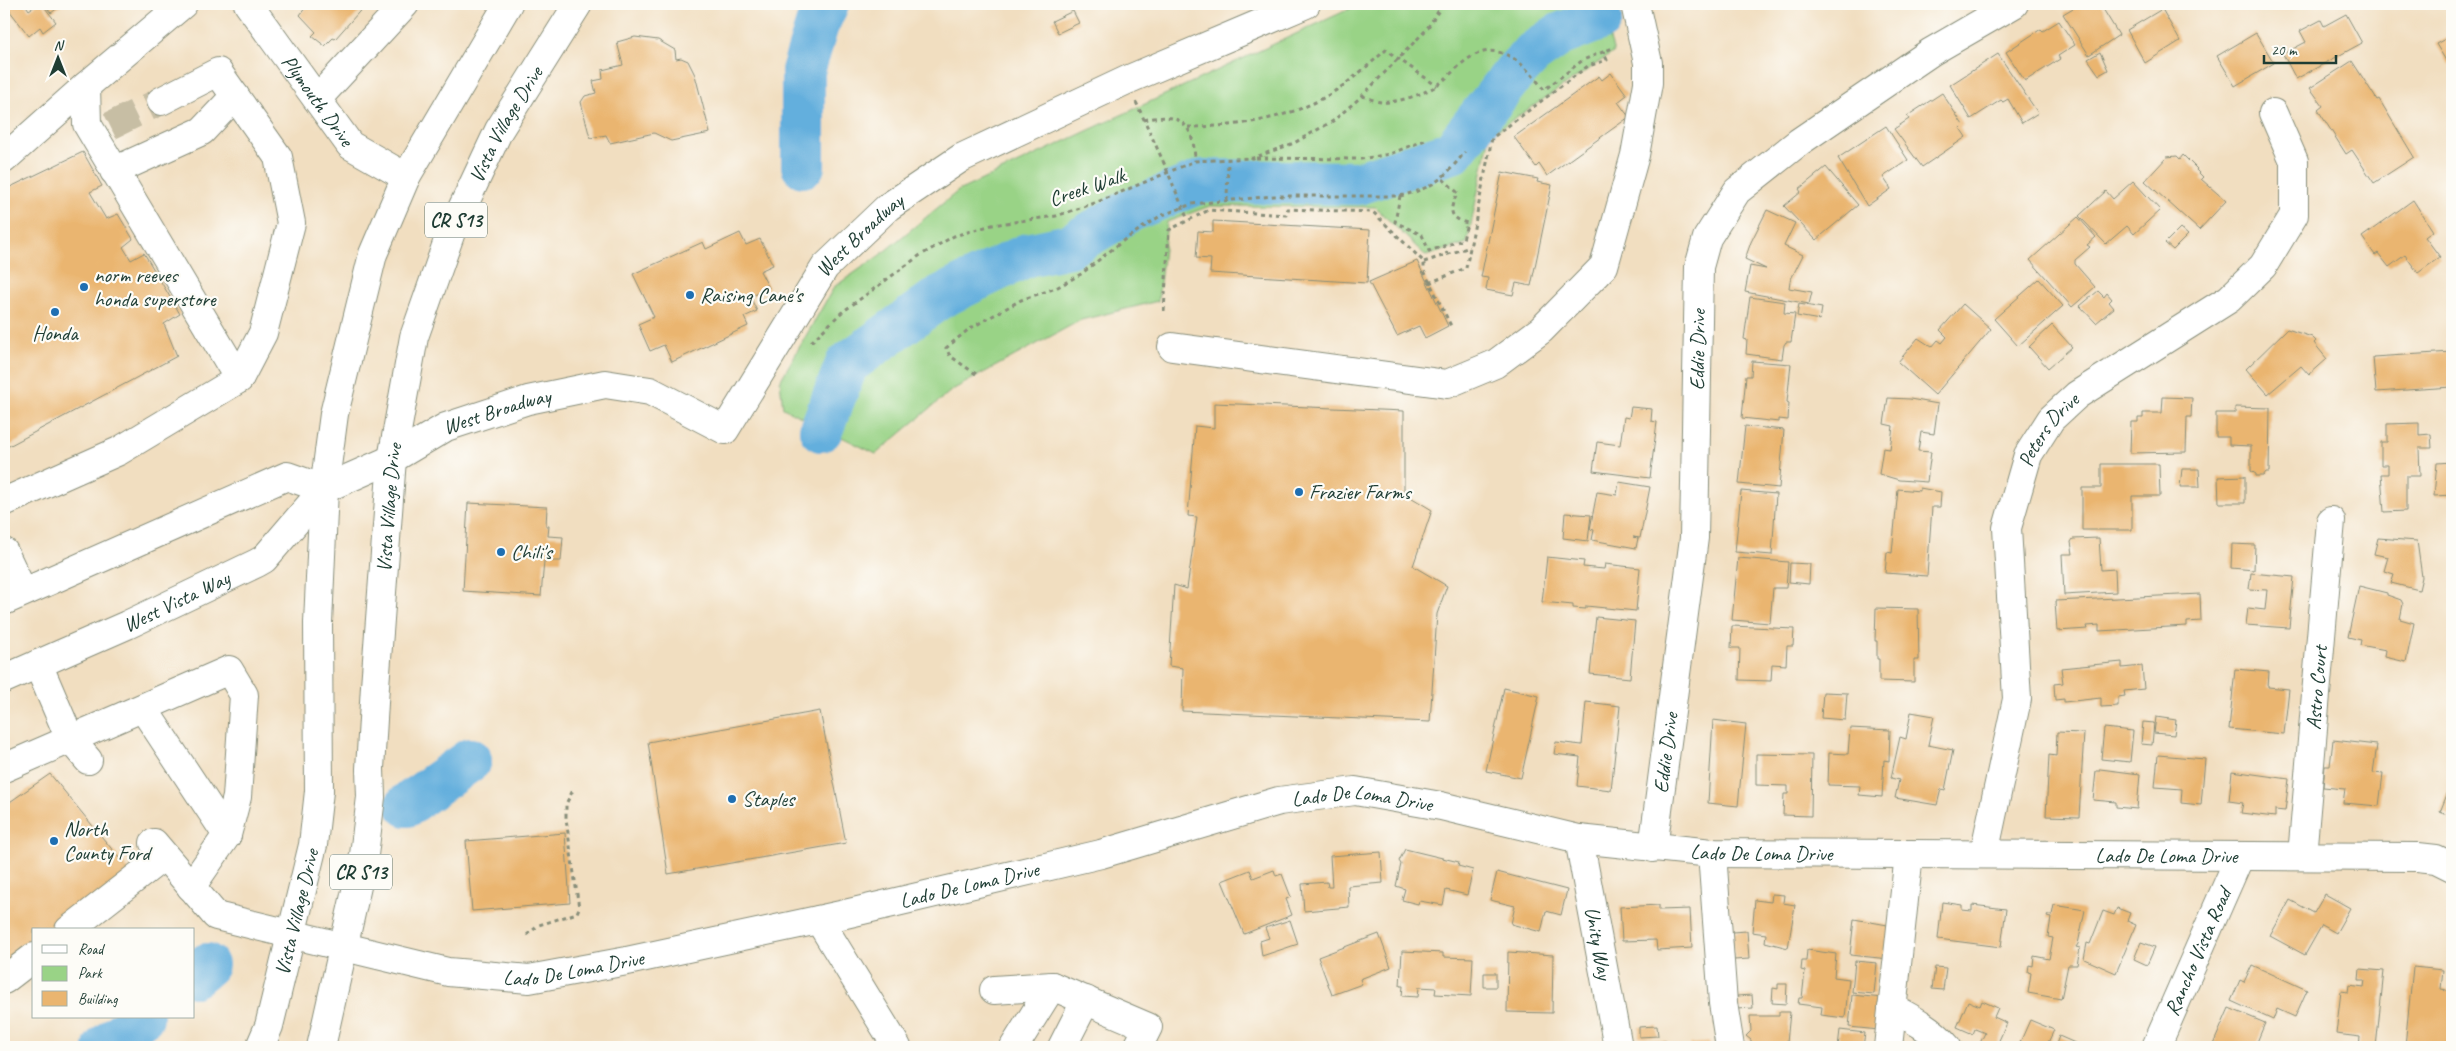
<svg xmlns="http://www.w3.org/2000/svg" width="2456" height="1051" font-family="Caveat,sans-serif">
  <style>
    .green { fill: #99d386; stroke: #5c885d }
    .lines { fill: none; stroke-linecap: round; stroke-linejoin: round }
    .river { stroke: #64afdd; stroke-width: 44 }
    .building { fill: #eab570 }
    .minor-tunnel { stroke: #c7bea4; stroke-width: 28; stroke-dasharray: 28 14; stroke-linecap: butt }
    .minor-casing { stroke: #888e7a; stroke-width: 30 }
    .major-casing { stroke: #888e7a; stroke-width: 30 }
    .path { stroke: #888e7a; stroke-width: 3; stroke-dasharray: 4 4; stroke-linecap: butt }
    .minor { stroke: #fff; stroke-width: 28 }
    .major { stroke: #fff; stroke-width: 28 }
    .path-bridge { stroke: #888e7a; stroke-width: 3; stroke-dasharray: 4 4; stroke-linecap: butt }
    .poi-dot { fill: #1f6fb2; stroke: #fdfcf7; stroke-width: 2 }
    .labels { text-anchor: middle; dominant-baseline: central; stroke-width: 4.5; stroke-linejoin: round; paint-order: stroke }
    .shield { fill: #fdfcf7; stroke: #62766e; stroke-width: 1 }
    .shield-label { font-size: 20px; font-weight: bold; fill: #1f3d34 }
    .street-label { font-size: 21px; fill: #1f3d34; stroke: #fdfcf7 }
    .poi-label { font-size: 21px; fill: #1f3d34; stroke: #fdfcf7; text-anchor: start }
  </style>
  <rect width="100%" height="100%" fill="#fdfcf7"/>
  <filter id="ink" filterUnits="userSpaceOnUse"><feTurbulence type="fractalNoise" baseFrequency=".02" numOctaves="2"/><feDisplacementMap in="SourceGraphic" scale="10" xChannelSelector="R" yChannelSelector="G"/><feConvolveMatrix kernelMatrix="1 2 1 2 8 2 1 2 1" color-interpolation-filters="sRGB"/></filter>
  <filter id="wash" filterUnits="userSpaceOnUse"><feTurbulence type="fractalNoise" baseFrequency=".0096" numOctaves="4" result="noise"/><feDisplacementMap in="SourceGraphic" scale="20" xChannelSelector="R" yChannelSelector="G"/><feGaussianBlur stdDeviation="1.12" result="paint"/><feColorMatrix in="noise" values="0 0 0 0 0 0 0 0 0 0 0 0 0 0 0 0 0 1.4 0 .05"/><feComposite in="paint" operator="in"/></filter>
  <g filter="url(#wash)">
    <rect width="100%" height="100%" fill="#f1dec0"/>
    <path class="green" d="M1360 4H1599L1614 52 1490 135 1467 243 1426 256 1375 207 1210 206 1167 222 1158 301 1081 320 952 390 876 454 783 408 780 381 834 287 880 255 958 191Z"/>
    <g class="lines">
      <path class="river" d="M803 166V71L817 25 827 4
        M821 430 847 364 940 297 1027 255 1069 246 1131 210 1202 181 1359 183 1452 152 1514 73 1532 54 1559 35 1600 19
        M407 805 470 760
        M194 976 207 965
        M105 1047 142 1017"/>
    </g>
    <g id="blocks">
      <path class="building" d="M9 4H25L29 10 38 4H42L56 22 43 32 40 27 29 36 6 6Z
        M44 4H63L51 13Z
        M308 4H366L335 39 333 38 325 46 312 36 316 32 300 15Z
        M2080 4H2100L2119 35 2089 55 2063 14Z
        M2445 4H2452V17Z
        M2162 9 2180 41 2145 63 2127 30Z
        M1073 11 1079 23 1058 33 1052 21Z
        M2346 14 2362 43 2296 79 2283 54 2306 42 2300 31 2321 20 2324 26Z
        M2059 21 2075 45 2058 56 2060 59 2025 81 2006 52 2041 29 2043 31Z
        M2256 33 2274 63 2235 86 2217 56Z
        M635 37 658 40 675 50 676 59 681 58 688 61 695 75 710 133 671 141 654 133 610 143 606 135 590 138 581 102 585 96 596 93 593 81 603 79 602 70 623 65 617 42Z
        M2447 38 2452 46V62L2448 64 2436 44Z
        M4 47 9 55 4 59Z
        M2100 52 2108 70 2099 75 2088 59Z
        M1998 54 2038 113 2022 123 2008 99 2003 102 2001 100 1971 119 1950 85Z
        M2352 61 2377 100 2379 99 2414 157 2374 183 2352 150 2346 154 2318 110 2323 106 2310 88Z
        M1611 73 1627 95 1618 102 1629 117 1547 176 1539 164 1536 167 1514 137 1599 76 1602 80Z
        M1942 93 1963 125 1960 128 1966 137 1922 167 1894 129 1909 119 1907 116Z
        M1886 126 1908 160 1883 177 1891 189 1867 206 1838 158Z
        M83 152 102 186 90 192 106 219 118 214 133 239 123 247 131 260 144 253 180 314 164 324 177 356 7 447 4 442V190Z
        M2183 155 2197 169 2196 170 2203 177 2201 179 2226 201 2199 230 2145 181 2167 157 2177 156 2180 159Z
        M1826 167 1858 205 1816 240 1784 206 1801 192 1799 189Z
        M1502 172 1538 179 1537 182 1552 185 1531 286 1516 283 1513 295 1486 290 1488 278 1481 277Z
        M2133 181 2160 210 2134 234 2127 226 2106 244 2079 216 2106 191 2113 199Z
        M2413 200 2433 231 2425 237 2440 257 2418 273 2405 255 2389 267 2378 253 2375 255 2362 237Z
        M1767 210 1795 223 1784 246 1803 255 1790 281 1789 288 1812 292 1809 304 1745 292 1750 266 1766 269 1745 259 1751 242Z
        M2078 217 2096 237 2087 245 2090 247 2075 260V264L2095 287 2072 307 2030 260Z
        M1213 221 1370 230 1367 283 1210 273 1211 259 1196 258 1198 231 1213 232Z
        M2180 228 2188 235 2173 250 2165 243Z
        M740 233 746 245 760 239 773 265 760 271 769 288 750 297 757 311 744 317 748 326 672 362 664 345 650 351 638 324 654 317 633 274 703 242 706 249Z
        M1417 261 1448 326 1425 338 1419 326 1397 336 1369 282Z
        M2039 279 2063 306 2018 346 1994 319Z
        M2098 291 2104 297 2107 293 2112 299 2109 302 2114 308 2096 323 2080 306Z
        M1750 297 1785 302 1784 313 1795 314 1791 342H1786L1784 345 1782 359 1746 354 1747 340 1744 339Z
        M1799 304 1822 308 1820 320 1797 316Z
        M1963 304 1991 329 1935 395 1898 362 1918 338 1932 347 1938 340 1942 343 1947 337 1940 330Z
        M2052 325 2072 347 2048 368 2029 347Z
        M2287 329 2312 337 2316 341 2314 343 2327 359 2309 375 2301 366 2268 394 2246 369Z
        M2452 352V387L2376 392 2373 357Z
        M1752 361 1791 364 1787 402 1789 403 1788 420 1779 419V422L1742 418 1746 376H1751Z
        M2163 397 2192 398 2191 417H2187L2186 452 2130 453 2131 422H2138V418H2143V413H2162Z
        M1888 398 1910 399 1938 404 1934 434 1921 432 1918 451 1931 452 1927 482 1899 480 1879 474 1883 448 1890 449 1893 426 1884 424Z
        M1214 403 1404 411V493L1432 510 1413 566 1447 586 1437 614 1430 722 1182 711 1183 668 1169 666 1174 585 1187 589 1197 517 1188 516 1195 426 1214 428Z
        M1631 407 1652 409 1651 421 1657 422 1650 478 1593 471 1597 442 1620 445 1624 417 1629 418Z
        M2235 407 2270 408 2269 472H2266L2263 476H2256V474L2251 471V446L2229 445V437H2216V413H2235Z
        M2419 423V435L2431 434 2432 448H2419L2420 476H2406V511L2384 512 2381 474H2388V465H2381V442H2387V424Z
        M1745 426 1784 430 1779 488 1739 484Z
        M2452 462V495L2434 496 2437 463Z
        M2101 464H2159L2160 496H2132V530H2082V488H2101Z
        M2182 469H2199L2200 487H2180Z
        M2245 476V503H2219L2218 477Z
        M1619 482 1650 487 1640 538 1633 537 1638 538 1636 548 1592 540 1594 530 1590 529 1597 492 1617 495Z
        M1920 488 1941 492 1940 507H1932L1927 576 1885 573 1887 552 1892 553 1898 489 1920 491Z
        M1741 491 1776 494 1772 555 1735 552Z
        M468 503 547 507 546 526H549L548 536 563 537 561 561H544L541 596 463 591Z
        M1565 513 1591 515 1588 541 1563 538Z
        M2099 538 2101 570 2115 569 2116 592 2064 595 2062 554H2073L2071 542 2073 539Z
        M2378 538 2417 541 2422 577 2419 590 2391 583 2394 574 2384 571 2388 557 2374 554Z
        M2232 544 2255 545 2254 570 2231 568Z
        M1547 557 1584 561 1583 567 1604 569 1605 564 1640 568 1636 611 1586 606V609L1573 608V605L1542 602Z
        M1738 558 1788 562 1786 588H1773L1770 623 1732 620Z
        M1790 563 1810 564 1809 584 1789 582Z
        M2251 573 2294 577 2289 628 2246 625 2248 608 2265 610 2267 590 2249 589Z
        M2359 586 2387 593V595L2401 600 2403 604 2400 619 2414 623 2406 662 2385 657 2386 650 2360 645 2361 640 2348 637Z
        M2200 594 2201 621 2187 622V626L2099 631V625L2087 626 2088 629 2057 631 2055 601Z
        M1876 608 1918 609 1919 660H1914V682L1879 681V659H1877V641H1875Z
        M1596 617 1635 621 1630 678 1590 674Z
        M1732 626 1794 629 1793 646H1787L1786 665 1772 664 1771 681 1739 680 1740 648H1731Z
        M2122 662V668L2142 666 2144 689 2124 691 2125 696 2118 697V706L2101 707V698L2064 702V699L2055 700 2054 684 2063 683 2061 668Z
        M2235 669 2269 672 2268 687 2289 689 2284 734 2229 729Z
        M1504 688 1539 696 1521 778 1486 771Z
        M1823 692 1847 693 1845 720 1821 718Z
        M1586 702 1620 706 1611 790 1577 786 1580 757 1554 754 1556 742 1582 745Z
        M820 711 846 843 668 874 648 742Z
        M1911 712 1934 716 1928 745 1953 750 1945 790 1941 789 1937 805 1895 798 1899 780 1891 778 1900 737 1906 739Z
        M2156 717 2176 720 2174 735 2154 733Z
        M1713 720 1746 724 1738 806 1708 803Z
        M2143 722 2154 723 2152 745 2141 744Z
        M1850 728 1890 730 1889 761 1884 760 1882 797 1859 795 1860 786 1828 785 1829 753 1848 754Z
        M2104 728 2133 731 2130 762 2101 759Z
        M2057 732 2084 733 2079 817 2046 816 2049 755 2056 756Z
        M2333 740 2377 745 2373 773 2383 774 2379 806 2343 803 2345 789 2323 787 2325 766H2330Z
        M1756 754 1812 755 1811 816 1783 815 1784 794H1788V786L1756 785Z
        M2158 755 2205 759 2201 805 2181 803 2182 789 2155 787Z
        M2100 769 2140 774 2137 809 2116 807V802L2093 800 2096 771H2100Z
        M2232 771 2289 779 2285 811 2275 810V817L2241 813 2243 803 2229 801Z
        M50 774 134 876 62 930H34V951L4 974V806Z
        M2452 782V817L2440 812Z
        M565 833 570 903 472 911 466 841Z
        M1405 849 1459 862 1458 866 1473 870 1467 895 1446 890 1443 905 1419 901 1418 904 1402 900 1405 889 1396 886 1401 864 1399 861Z
        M1381 852 1383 883 1348 886 1349 907 1304 911 1302 884 1327 882 1328 887H1332L1330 856Z
        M1250 870 1253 878 1274 870 1276 876 1282 874 1291 897 1286 899 1292 915 1244 934 1222 881Z
        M1497 872 1567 890 1561 915 1546 911 1541 932 1511 924 1515 906 1490 900Z
        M1772 894 1784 895 1783 903 1795 905 1788 948 1765 942 1766 934 1752 932 1755 900 1771 902Z
        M2325 894 2350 908 2336 933 2322 925 2305 955 2270 936 2290 900 2314 913Z
        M1942 902 1962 905V910L1972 911V905L2006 909 2001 947 1938 939Z
        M1659 905V910L1690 909 1692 948 1657 950 1656 940 1622 941 1620 907Z
        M2054 905 2085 910 2078 944 2076 947 2080 948 2077 965H2068L2061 999 2028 993 2031 973 2028 972 2029 965 2033 966 2034 956 2049 959 2053 938 2048 937 2051 918 2047 917 2048 915H2052Z
        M2117 908 2130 913 2127 921 2136 925 2116 973 2084 959 2087 943 2090 944 2103 911 2114 915Z
        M1854 919 1893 926 1889 959 1850 955Z
        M1290 920 1298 944 1262 956 1260 941 1269 938 1265 928Z
        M1747 931 1749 959 1734 960 1732 932Z
        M1379 934 1391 967 1360 979 1362 984 1332 995 1318 957Z
        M2141 942 2155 947 2147 965 2134 959Z
        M1807 950 1836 954 1834 977 1849 979 1845 1018 1821 1015 1822 1007 1798 1004 1799 998H1802L1805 971 1801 970 1802 961H1806Z
        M1402 951 1443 953V957L1473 958 1471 996 1435 994 1436 988 1419 987 1418 997 1402 996 1403 986H1400Z
        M1508 952 1553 955 1552 1013 1507 1012Z
        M1855 961 1877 963 1874 994 1852 992Z
        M2252 965 2307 990 2295 1017 2277 1009 2273 1020 2231 1001 2240 980 2244 982Z
        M1935 967 1946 968 1943 990 1932 989Z
        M2413 967 2443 970 2441 989 2452 991 2450 1034H2452V1047L2405 1046Z
        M2360 969 2384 971 2376 1047H2359L2360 1037 2336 1034 2341 991 2348 992 2349 985 2364 987 2365 980H2359Z
        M1484 973H1496V987H1484Z
        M1778 984H1787L1786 1004 1772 1003 1773 988 1778 989Z
        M1752 995 1753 1008 1737 1009V996Z
        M1852 995 1883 998 1879 1030 1849 1027Z
        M1968 1001 1980 1006 1982 1001 1998 1008 1994 1017 2007 1023 1996 1047 1980 1043 1985 1033 1975 1029 1973 1034 1957 1027Z
        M2229 1008 2265 1023 2255 1047H2212Z
        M1779 1012H1790L1787 1043H1782L1783 1047H1751V1040L1746 1036 1751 1031 1750 1016H1779Z
        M2030 1020 2054 1030 2046 1047H2018Z
        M1657 1026 1658 1036 1639 1037V1027Z
        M1840 1030 1865 1033 1863 1047H1838Z
        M2059 1036 2084 1047H2055Z
        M1666 1041V1047H1635V1044Z
        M1709 1042 1710 1047H1691L1690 1044Z"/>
    </g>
  </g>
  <g filter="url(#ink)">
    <use href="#blocks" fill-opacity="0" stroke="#888e7a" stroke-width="1"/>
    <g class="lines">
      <path class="minor-tunnel" d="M110 126 161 101"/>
      <g class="minor-casing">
        <g id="minor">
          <path d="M183 4 86 86 87 124 239 379"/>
          <path id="s1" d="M248 4 350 145 406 177"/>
          <path d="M317 99 405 4"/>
          <path d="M4 159 86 86"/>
          <path d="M114 171 202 131 235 96"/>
          <path d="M1172 347 1447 384 1495 364 1541 330 1604 266 1635 155 1648 83V63L1635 4"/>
          <path id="s2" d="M392 459 446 427 528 400 605 384 650 391 725 430 825 267 888 207 961 158 1127 80 1306 4"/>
          <path d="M4 502 119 451 239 379 263 333 291 223 278 157 218 72 161 101"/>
          <path d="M4 552 23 592"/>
          <path d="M38 664 70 739 88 760"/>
          <path d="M143 708 227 835"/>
          <path d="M4 768 229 670 244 695 237 797 227 835 191 887"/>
          <path id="s3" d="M1579 839 1618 1047"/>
          <path id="s4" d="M154 843 216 916 448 972 529 979 627 961 841 915 1101 854 1279 801 1355 791 1441 806 1579 839 1712 853 2418 857 2436 859 2452 867"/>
          <path id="s5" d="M1653 848 1694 538 1699 267 1707 238 1737 191 1799 142 1931 52 2014 4"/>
          <path d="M1712 853 1723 1003 1730 1047"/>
          <path id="s6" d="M1984 854 2017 699 2007 528 2028 455 2051 419 2077 395 2229 299 2263 266 2294 215V161L2273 113"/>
          <path id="s7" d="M2302 856 2331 521"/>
          <path d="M819 920 897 1047"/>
          <path d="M69 930 164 856"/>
          <path d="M4 980 34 957"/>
          <path d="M994 990 1052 986 1148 1027 1138 1047"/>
          <path d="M1892 1008C1913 1019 1932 1029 1947 1047"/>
          <path d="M1014 1047 1052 986"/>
          <path d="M1062 1047 1086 1000"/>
          <path d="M1888 1047 1909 854"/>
          <path id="s8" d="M2156 1047 2240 856"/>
        </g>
      </g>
      <g class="major-casing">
        <g id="major">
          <path d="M4 601 287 476 324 489"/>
          <path id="s9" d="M4 679 127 625 257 563 264 559 324 489 392 459"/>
          <path id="s10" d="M260 1047 269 1026 313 845 319 791 318 623 324 489 334 414 373 254 406 177 508 4"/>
          <path id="s11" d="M321 1047 364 855 371 797 370 769 375 686 392 459 414 337 451 232 499 130 578 4"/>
        </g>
      </g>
      <path class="path" d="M1362 96C1368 98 1375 101 1381 102 1395 104 1427 93 1439 84 1448 77 1456 68 1465 61 1498 36 1525 64 1544 90L1583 60 1615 47
        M1136 102 1163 161
        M1144 120C1181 111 1194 124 1195 161
        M1188 127C1235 127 1284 120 1325 97 1347 85 1367 66 1386 50L1437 86
        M1256 158 1361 159 1390 154 1425 140
        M1443 179 1458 193C1449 208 1448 218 1467 223L1463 240 1444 246
        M1400 196 1395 222 1422 235 1429 251 1444 246 1447 254
        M1227 201 1228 160
        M1424 262 1470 247
        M1429 283 1466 268 1492 138 1588 66 1607 60 1603 51
        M1164 311 1169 230 1209 210 1286 215 1287 209 1373 212 1424 262V271L1452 328
        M811 342 841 313 919 256 954 236 992 225 1056 216 1095 203 1195 161 1253 158 1294 143 1333 121 1362 96 1426 30 1443 4
        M976 374 950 356 946 348 969 329 1021 300 1056 288 1081 274 1124 240 1160 216 1192 204 1274 196H1400C1434 188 1444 178 1465 152
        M527 935 539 925 577 913 579 908 566 819V804L573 790"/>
      <use href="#minor" class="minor"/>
      <use href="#major" class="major"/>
      <path class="path-bridge" d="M1163 161 1188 220"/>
    </g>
  </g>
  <g class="poi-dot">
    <circle cx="84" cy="287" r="5"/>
    <circle cx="690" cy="295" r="5"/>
    <circle cx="55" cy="312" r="5"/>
    <circle cx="1299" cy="492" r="5"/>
    <circle cx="501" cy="552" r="5"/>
    <circle cx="732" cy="799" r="5"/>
    <circle cx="54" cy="841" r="5"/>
  </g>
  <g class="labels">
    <g class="shield">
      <rect x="425" y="202.5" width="62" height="35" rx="4"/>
      <rect x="330" y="854.5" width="62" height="35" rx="4"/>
    </g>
    <g class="shield-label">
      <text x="456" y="220">CR S13</text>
      <text x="361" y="872">CR S13</text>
    </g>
    <g class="street-label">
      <text stroke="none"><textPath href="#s1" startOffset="119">Plymouth Drive</textPath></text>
      <text stroke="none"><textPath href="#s11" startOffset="950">Vista Village Drive</textPath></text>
      <text transform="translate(1087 187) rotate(-19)">Creek Walk</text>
      <text stroke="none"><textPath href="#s2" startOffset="596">West Broadway</textPath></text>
      <text stroke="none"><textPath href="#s5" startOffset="501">Eddie Drive</textPath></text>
      <text stroke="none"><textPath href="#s2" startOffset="116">West Broadway</textPath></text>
      <text stroke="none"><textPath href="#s6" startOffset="438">Peters Drive</textPath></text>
      <text stroke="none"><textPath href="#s11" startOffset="545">Vista Village Drive</textPath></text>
      <text stroke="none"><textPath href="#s9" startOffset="189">West Vista Way</textPath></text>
      <text stroke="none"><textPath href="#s7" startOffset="169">Astro Court</textPath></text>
      <text stroke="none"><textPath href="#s5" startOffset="96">Eddie Drive</textPath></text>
      <text stroke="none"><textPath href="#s4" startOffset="1271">Lado De Loma Drive</textPath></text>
      <text stroke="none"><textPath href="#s4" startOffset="1676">Lado De Loma Drive</textPath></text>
      <text stroke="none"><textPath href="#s4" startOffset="2081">Lado De Loma Drive</textPath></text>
      <text stroke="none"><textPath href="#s4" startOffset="866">Lado De Loma Drive</textPath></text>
      <text stroke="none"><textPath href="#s10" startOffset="140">Vista Village Drive</textPath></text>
      <text stroke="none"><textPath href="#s3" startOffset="106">Unity Way</textPath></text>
      <text stroke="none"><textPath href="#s8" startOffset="104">Rancho Vista Road</textPath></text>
      <text stroke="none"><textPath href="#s4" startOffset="461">Lado De Loma Drive</textPath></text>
    </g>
    <g class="poi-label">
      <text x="94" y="275">norm reeves<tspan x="94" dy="24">honda superstore</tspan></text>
      <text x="700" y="295">Raising Cane's</text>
      <text x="55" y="333" text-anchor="middle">Honda</text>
      <text x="1309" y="492">Frazier Farms</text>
      <text x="511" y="552">Chili's</text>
      <text x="742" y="799">Staples</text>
      <text x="64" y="829">North<tspan x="64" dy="24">County Ford</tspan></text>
    </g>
  </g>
  <rect width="2456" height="1051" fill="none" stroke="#fdfcf7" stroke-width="20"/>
  <rect x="32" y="928" width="162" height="90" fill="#fdfcf7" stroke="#a4b0a9"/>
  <rect x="42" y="945" width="25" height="8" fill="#ffffff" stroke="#a4b0a9"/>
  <text x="78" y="954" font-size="15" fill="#1f3d34">Road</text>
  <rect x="42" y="966" width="25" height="15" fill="#99d386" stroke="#a4b0a9"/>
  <text x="78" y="978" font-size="15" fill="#1f3d34">Park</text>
  <rect x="42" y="991" width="25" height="15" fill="#eab570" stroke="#a4b0a9"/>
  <text x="78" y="1004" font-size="15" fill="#1f3d34">Building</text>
  <g transform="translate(58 58)" stroke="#fdfcf7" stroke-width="4" paint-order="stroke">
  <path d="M0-4L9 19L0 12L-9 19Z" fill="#1f3d34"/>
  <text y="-8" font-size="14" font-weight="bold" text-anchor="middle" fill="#1f3d34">N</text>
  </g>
  <path d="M2264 55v8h72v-8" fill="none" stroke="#1f3d34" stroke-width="2.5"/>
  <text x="2271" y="55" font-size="15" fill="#1f3d34" stroke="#fdfcf7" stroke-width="4" paint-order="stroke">20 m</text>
</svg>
